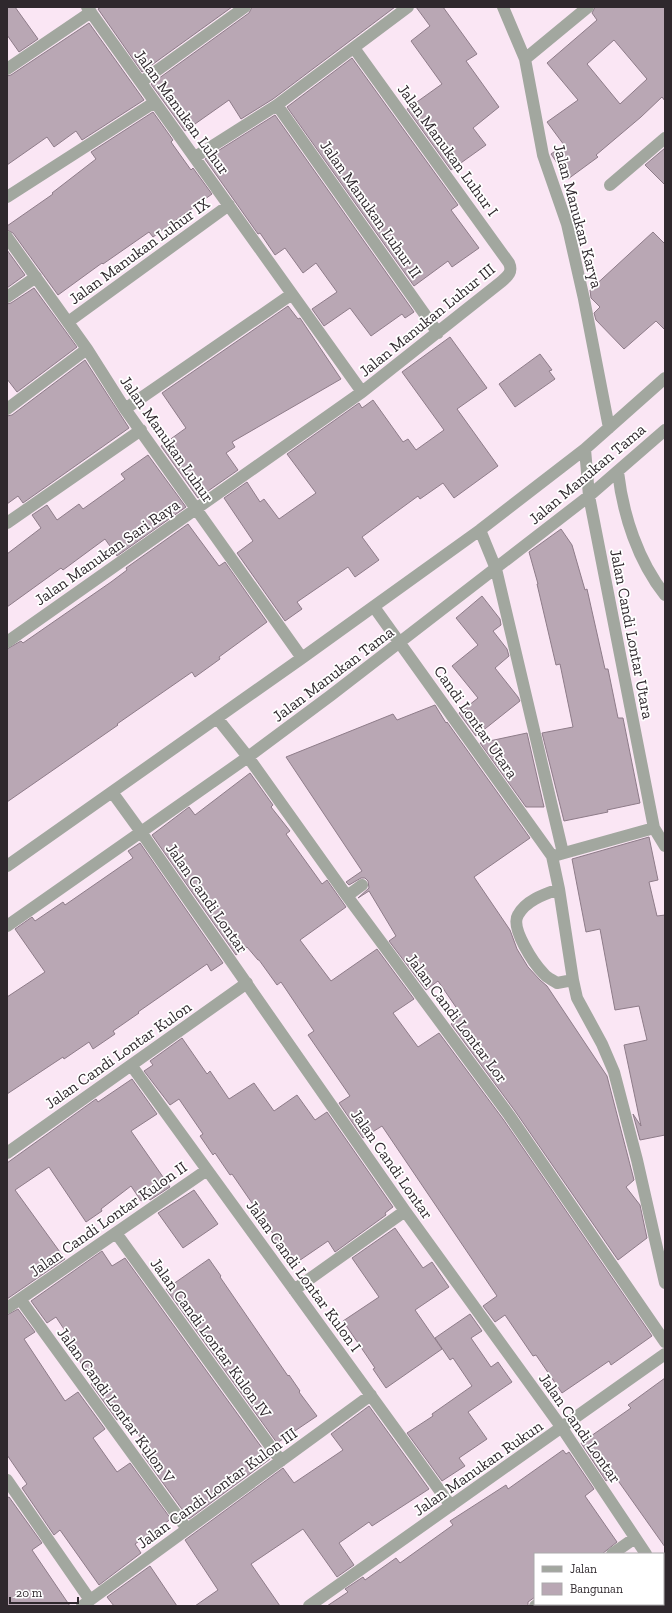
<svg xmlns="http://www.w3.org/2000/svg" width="672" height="1613" font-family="'Zilla Slab',serif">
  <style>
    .building { fill: #b9a7b4; stroke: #8e7c89; fill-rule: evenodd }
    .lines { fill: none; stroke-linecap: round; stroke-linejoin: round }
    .minor { stroke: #a2a79f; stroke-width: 12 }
    .labels { text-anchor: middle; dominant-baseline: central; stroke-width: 3.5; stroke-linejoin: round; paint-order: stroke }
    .street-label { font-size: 16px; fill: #2f282d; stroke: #fff }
  </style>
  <rect width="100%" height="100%" fill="#fae6f4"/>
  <path class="building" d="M7 7H15L38 39 19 52 7 35Z
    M101 7H232L142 72 98 9Z
    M252 7H395L273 99 241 119 229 100 185 131 151 84 249 13Z
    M416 7H443L477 54 466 61 499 107 473 128 486 145 451 170 407 109 442 84 411 41 430 26Z
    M595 7H665V101L662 97 641 117 596 155 598 157 568 179 551 154 564 145 547 122 578 100 547 63 597 20 592 13ZM614 40 647 79 620 104 587 64Z
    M89 23 144 100 82 140 76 131 54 147 47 137 7 165V76L11 75Z
    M352 58 458 205 451 210 479 248 452 267 448 261 414 286 287 107Z
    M153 112 173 140 171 142 191 170 193 168 212 194 153 237 149 232 103 264 102 263 58 295 13 233 7 230V226L53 194 52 193 96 159 91 152Z
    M275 115 414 312 405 318 402 314 371 336 350 308 324 326 312 309 337 292 316 263 303 273 285 248 275 255 260 233 258 234 205 159Z
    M665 148V185L645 165Z
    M653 232 665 244V330L656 321 624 349 596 320 594 313 600 307 591 298 590 290Z
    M7 250 25 275 7 288Z
    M34 288 77 347 17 392 7 379V304L11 303Z
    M288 306 298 319 300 318 341 379 232 442 235 447 226 453 238 470 198 498 161 446 186 428 162 393Z
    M450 337 487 388 457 409 498 466 454 498 443 483 420 499 418 496 362 537 379 560 355 577 348 567 297 602 302 609 285 621 237 553 253 541 224 498 247 482 260 502 264 499 279 519 316 493 287 454 359 403 362 408 373 400 403 442 408 439 416 450 444 430 402 372Z
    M540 354 552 370 549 371 555 379 515 407 499 384Z
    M85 360 129 428 23 503 18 496 7 504V416L12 415Z
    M148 455 186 507 117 556 105 539 63 570 61 568 7 607V554L41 528 32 515 47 505 57 520 79 504 83 509 125 479 121 474Z
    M188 524 219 566 225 562 267 622 219 657 220 659 195 677 192 672 117 724 118 725 7 802V649L21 641 23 643 111 582 127 570 126 568Z
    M561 529 572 545 585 590 587 589 605 669H608L618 718H623L640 803 607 810 608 812 564 821 542 733 573 727 560 664 556 665 537 584H538L529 552Z
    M482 596 500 619 501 625 493 631 507 649 509 656 495 668 518 697 520 701 476 736 459 713 478 698 452 666 478 645 456 618Z
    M435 705 446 723 447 722 530 838 474 877 510 930 517 949 528 967 540 980 547 986 607 1076 634 1180 626 1187 640 1205 647 1238 618 1260 515 1111 451 1024 462 1016 438 981 426 990 389 941 396 936 369 891 358 898 369 888 368 881 365 878H361L349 885 346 882 362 871 286 757 393 714 397 720Z
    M527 733 544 807H526L480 743Z
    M250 773 273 805 271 807 290 831 286 834 322 884 327 880 346 907 300 940 331 981 377 949 414 999 393 1013 418 1047 439 1033 503 1119 652 1336 611 1365 609 1361 562 1393 536 1355 533 1356 505 1315 495 1322 483 1306 497 1296 382 1126 363 1138 339 1103 350 1096 308 1035 314 1031 281 982 277 985 259 960H258L247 947 236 955 152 835 189 807 195 815Z
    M649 837 658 880 649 882 657 916 665 915V1135L640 1140 633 1114 641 1126 624 1045 647 1040 639 1006 615 1010 600 929 586 932 572 859Z
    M140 843 223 963 211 971 207 964 138 1012 139 1013 113 1031 115 1034 93 1049 89 1042 64 1059 63 1057 7 1094V997L45 972 15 929 32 917 35 921 63 902 65 905 133 858 128 851Z
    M182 1038 207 1074 210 1071 229 1099 254 1083 274 1111 297 1095 315 1120 327 1112 393 1207 385 1213 386 1215 335 1252 328 1241 290 1267 272 1241 276 1238 232 1174 230 1175 215 1153 213 1155 200 1136 203 1134 179 1099 170 1105 144 1071 153 1065 150 1061Z
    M132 1079 157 1114 131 1131 170 1187 150 1200 147 1197 141 1201 131 1186 101 1209 102 1211 86 1222 49 1167 15 1190 65 1259 7 1299V1163L96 1099 98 1102Z
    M194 1190 218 1224 183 1248 158 1213Z
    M395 1228 423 1268 432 1262 449 1287 415 1310 442 1349 386 1388 373 1369 375 1368 343 1321 379 1297 352 1258Z
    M102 1251 112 1266 125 1258 270 1459 189 1519 142 1454 149 1450 125 1415 117 1420 91 1384 93 1382 75 1354 79 1352 56 1317 47 1323 31 1301Z
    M209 1259 221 1276 220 1277 288 1376 289 1375 300 1391 299 1392 317 1416 277 1443 166 1289Z
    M18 1309 35 1332 24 1339 65 1401 78 1392 105 1429 93 1438 117 1472 130 1463 171 1519 135 1544 141 1553 99 1585 60 1530 54 1535 22 1488 27 1484 7 1455V1315Z
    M470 1314 482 1331 471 1338 491 1367 498 1362 512 1382 468 1412 487 1439 459 1458 465 1466 442 1481 407 1433 433 1416 432 1414 472 1386 453 1358 450 1360 435 1338Z
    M665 1378V1547L614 1475 606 1481 581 1443 631 1408 628 1405Z
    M369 1406 429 1489 372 1526 369 1522 339 1543 354 1565 337 1577 303 1529 251 1564 280 1606H195L218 1590 185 1540 283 1468 294 1483 343 1450 331 1434Z
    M563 1450 566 1454 569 1452 594 1489 585 1496 617 1542 602 1554H535V1597L528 1602V1606H327L348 1592 345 1589 363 1577 365 1580 396 1558 400 1563 453 1525 450 1521 506 1485 508 1489Z
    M9 1497 42 1543 32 1550 70 1606H7V1498Z
    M150 1566 177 1606H114L107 1597Z"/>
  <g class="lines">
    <path class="minor" d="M87 7 362 392
      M503 7 525 59 543 155 567 224 584 299 609 428
      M525 59 588 7
      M7 69 91 12
      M141 82 245 7
      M277 105 438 333
      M195 157 277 105 408 7
      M610 185 665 138
      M7 197 155 102
      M7 237 87 349 125 409 302 658
      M7 297 36 277
      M68 322 229 205
      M7 409 87 349
      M125 409 292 294
      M585 449 589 496 654 828 665 846
      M618 472C623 515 638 561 665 595
      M7 523 141 430
      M480 530 496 569 563 853
      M374 607 552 856 559 889 573 980 557 983C553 980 547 978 544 974 534 964 510 928 518 915 526 900 545 894 559 889
      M7 642 362 392 501 282C508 276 513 272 509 263L354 48
      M217 718 248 757 347 896 509 1115 665 1342
      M112 792 141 832 405 1211 562 1428 646 1554
      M557 855 654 828
      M7 866 302 658 480 530 585 449 665 378
      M347 896 362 885
      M7 926 248 757 330 696 589 496 665 430
      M573 980 577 998 602 1044 614 1072 637 1160 665 1283
      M131 1065 451 1506
      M7 1153 247 983
      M116 1233 281 1461
      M294 1290 405 1211
      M20 1299 187 1529
      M7 1308 207 1170
      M7 1480 90 1600
      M612 1554 635 1538
      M663 1577 665 1580
      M82 1606 371 1395
      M309 1606 665 1354
      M535 1606 538 1604"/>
  </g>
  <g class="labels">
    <g class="street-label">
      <text transform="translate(182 112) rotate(54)">Jalan Manukan Luhur</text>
      <text transform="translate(448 150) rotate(54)">Jalan Manukan Luhur I</text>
      <text transform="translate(371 209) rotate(55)">Jalan Manukan Luhur II</text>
      <text transform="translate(578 216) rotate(75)">Jalan Manukan Karya</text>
      <text transform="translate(139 251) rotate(-36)">Jalan Manukan Luhur IX</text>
      <text transform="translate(427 320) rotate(-39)">Jalan Manukan Luhur III</text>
      <text transform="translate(167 439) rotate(55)">Jalan Manukan Luhur</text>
      <text transform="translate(587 474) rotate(-40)">Jalan Manukan Tama</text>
      <text transform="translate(107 552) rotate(-35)">Jalan Manukan Sari Raya</text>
      <text transform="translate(632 634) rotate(79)">Jalan Candi Lontar Utara</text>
      <text transform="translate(333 674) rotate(-37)">Jalan Manukan Tama</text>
      <text transform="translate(476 722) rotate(55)">Candi Lontar Utara</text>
      <text transform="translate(207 898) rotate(55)">Jalan Candi Lontar</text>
      <text transform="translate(457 1018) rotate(53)">Jalan Candi Lontar Lor</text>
      <text transform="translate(118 1055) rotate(-35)">Jalan Candi Lontar Kulon</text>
      <text transform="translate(392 1164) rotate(55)">Jalan Candi Lontar</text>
      <text transform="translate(108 1219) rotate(-35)">Jalan Candi Lontar Kulon II</text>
      <text transform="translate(304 1276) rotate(54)">Jalan Candi Lontar Kulon I</text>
      <text transform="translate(211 1338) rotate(54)">Jalan Candi Lontar Kulon IV</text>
      <text transform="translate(116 1405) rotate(54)">Jalan Candi Lontar Kulon V</text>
      <text transform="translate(580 1428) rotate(55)">Jalan Candi Lontar</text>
      <text transform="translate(478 1468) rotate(-35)">Jalan Manukan Rukun</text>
      <text transform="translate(217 1488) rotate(-36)">Jalan Candi Lontar Kulon III</text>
    </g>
  </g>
  <rect width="672" height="1613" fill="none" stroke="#2f282d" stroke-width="16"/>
  <rect x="534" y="1553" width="130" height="52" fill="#ffffff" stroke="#aca9ab"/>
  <rect x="542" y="1566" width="20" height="6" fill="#a2a79f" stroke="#aca9ab"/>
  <text x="570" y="1573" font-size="12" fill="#2f282d">Jalan</text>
  <rect x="542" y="1583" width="20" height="12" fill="#b9a7b4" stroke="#aca9ab"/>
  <text x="570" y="1593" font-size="12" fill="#2f282d">Bangunan</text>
  <path d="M10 1597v6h68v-6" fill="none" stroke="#2f282d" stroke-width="2"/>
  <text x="16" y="1597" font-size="12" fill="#2f282d" stroke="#ffffff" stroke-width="3" paint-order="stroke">20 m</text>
</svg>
